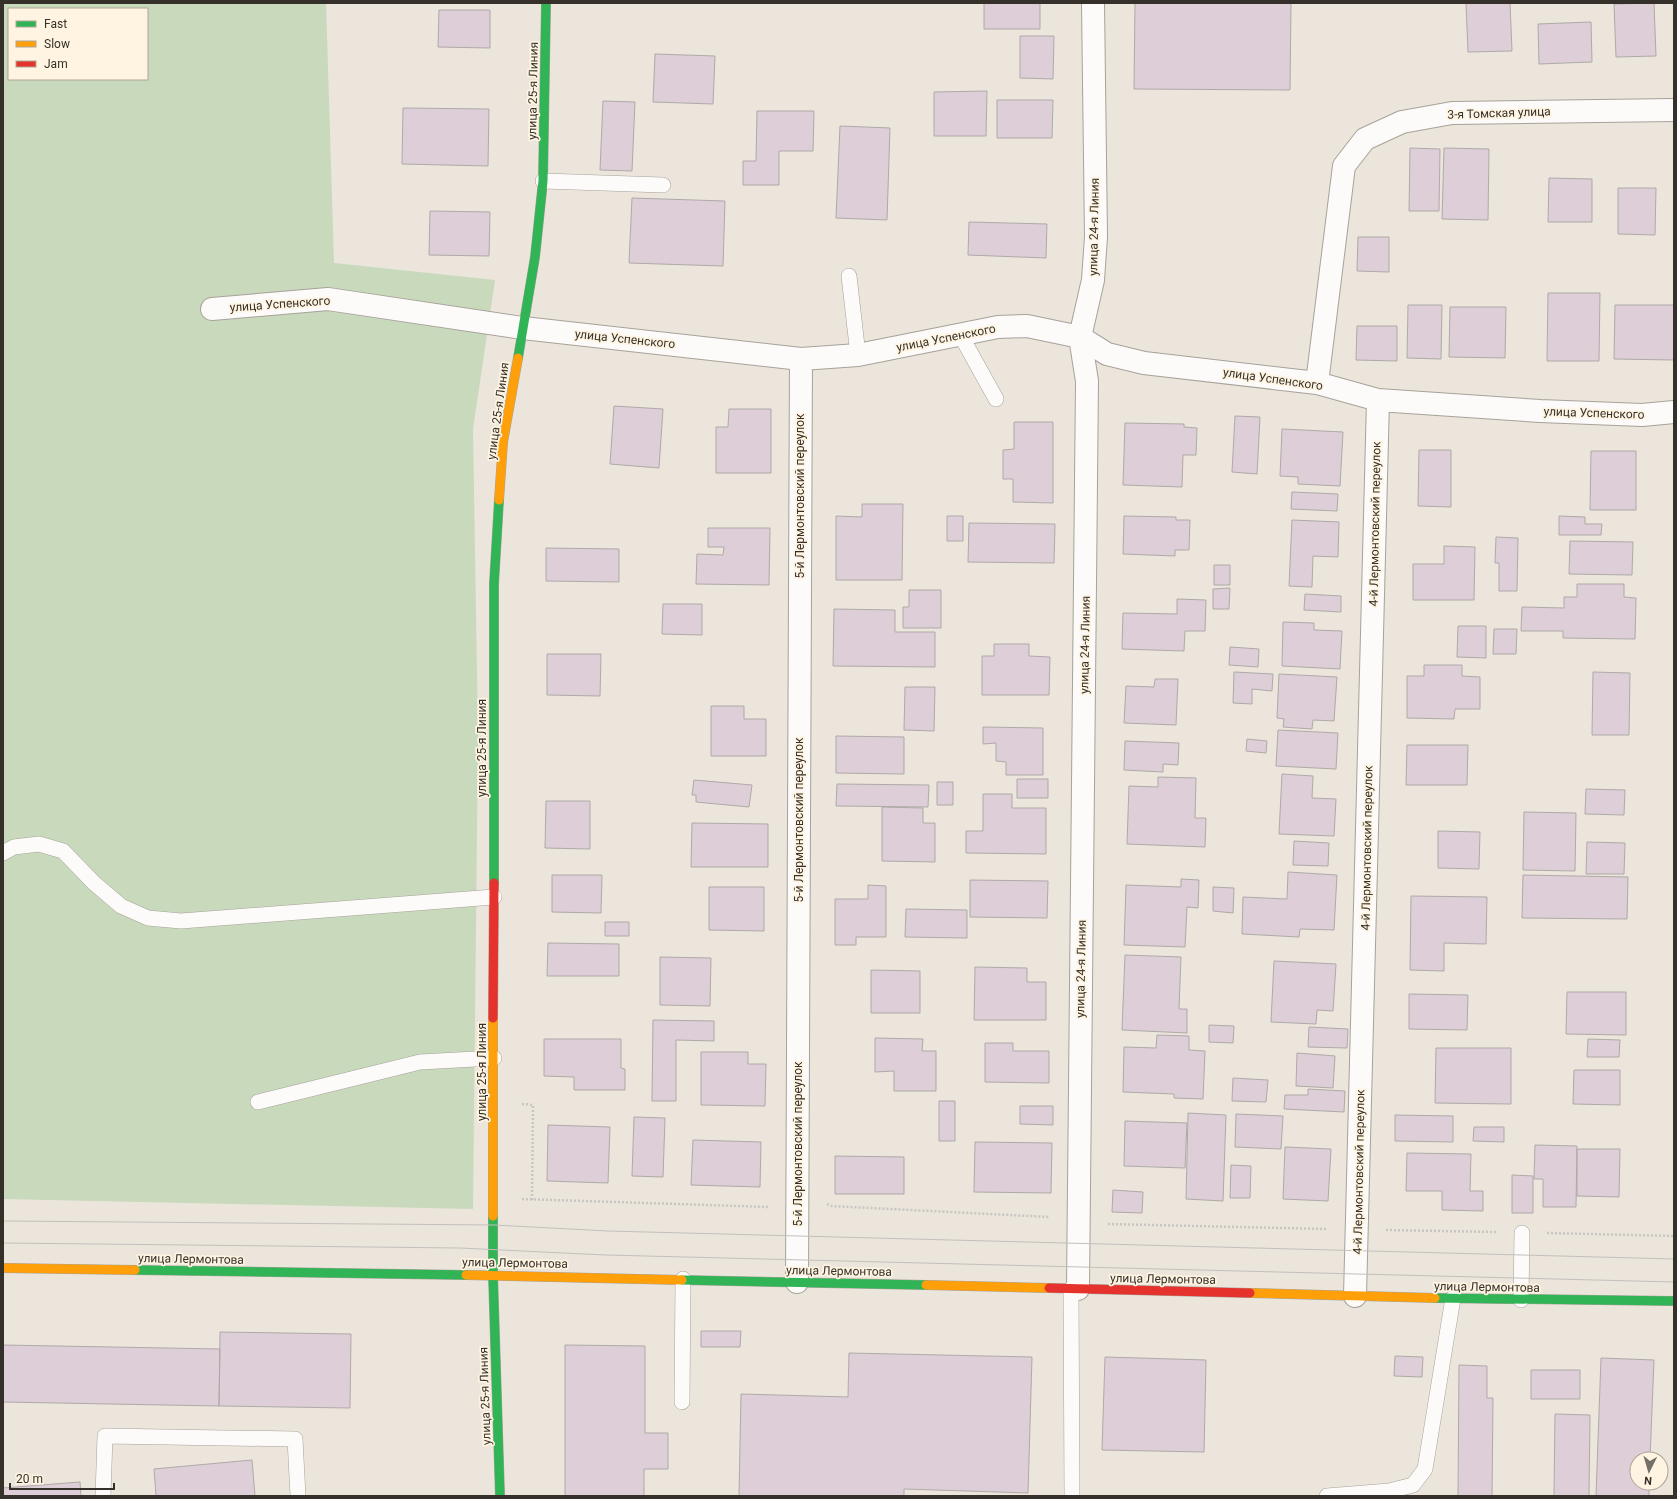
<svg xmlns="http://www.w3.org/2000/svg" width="1677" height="1499" font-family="Roboto,sans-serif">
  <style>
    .green { fill: #c9d9bc; fill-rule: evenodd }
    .building { fill: #ddced7; stroke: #afaaa8 }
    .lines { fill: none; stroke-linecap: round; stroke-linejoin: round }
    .lane-casing { stroke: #a7a29a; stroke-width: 16 }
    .street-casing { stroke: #a7a29a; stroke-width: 24 }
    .fast-casing { stroke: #a7a29a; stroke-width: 10 }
    .slow-casing { stroke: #a7a29a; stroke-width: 10 }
    .jam-casing { stroke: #a7a29a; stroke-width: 10 }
    .path { stroke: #c7c6c2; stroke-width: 2.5; stroke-dasharray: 2 2; stroke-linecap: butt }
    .lane { stroke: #fcfbfa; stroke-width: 15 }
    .street { stroke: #fcfbfa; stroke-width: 22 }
    .fast { stroke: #30b455; stroke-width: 9 }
    .slow { stroke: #ff9f0a; stroke-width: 9 }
    .jam { stroke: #e5322d; stroke-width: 9 }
    .tram { stroke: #c2c0be; stroke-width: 1 }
    .labels { text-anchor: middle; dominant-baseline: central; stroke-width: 3.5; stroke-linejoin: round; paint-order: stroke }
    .street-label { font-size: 12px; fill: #35312a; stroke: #fff4e1 }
  </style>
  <rect width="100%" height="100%" fill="#ebe5db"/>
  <path class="green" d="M3 3H326L334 263 495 280 473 429 478 736 473 1209 3 1199ZM9 9H147V79H9Z"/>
  <path class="building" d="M984 3H1040V29H984Z
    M1135 3H1291L1290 90 1134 89Z
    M1466 3H1510L1512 51 1468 52Z
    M1654 3 1656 56 1616 57 1614 4Z
    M439 10H490V48L438 47Z
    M1591 22 1592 62 1539 64 1538 24Z
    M1020 36H1054L1053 79 1020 78Z
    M655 54 715 56 713 104 653 102Z
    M987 91 986 136H934V92Z
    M997 100H1053L1052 138H997Z
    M603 101 635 102 632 171 600 170Z
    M403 108 489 109 488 166 402 164Z
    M757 111H814L813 151H779V185H743V161H756Z
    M840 126 890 128 887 220 836 218Z
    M1410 148 1440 149 1439 211H1409Z
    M1444 148 1489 149 1488 220 1442 219Z
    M1549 178 1592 179V222H1548Z
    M1618 188H1656L1655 235 1618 234Z
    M632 198 725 201 723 266 629 263Z
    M430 211 490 212 489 256 429 255Z
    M969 222 1047 224 1046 258 968 255Z
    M1358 237H1389V272L1357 271Z
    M1548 293H1600L1599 361H1547Z
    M1408 305H1442L1441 359 1407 358Z
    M1615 305H1674V360L1614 359Z
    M1450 307H1506L1505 358 1449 357Z
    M1357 326H1397V361L1356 360Z
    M614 406 663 409 659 468 610 464Z
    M729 409H771V473H716V427H728Z
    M1235 416 1260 417 1257 474 1232 472Z
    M1014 422H1053V503L1013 502V479H1003V450L1014 449Z
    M1125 423 1184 424V427L1197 428 1196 455H1183L1182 487 1123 485Z
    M1282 429 1343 432 1340 486 1298 484V477L1280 476Z
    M1419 450H1451V507L1418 506Z
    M1591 451H1636V510H1590Z
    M1292 492 1338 494 1337 511 1291 509Z
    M862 504H903L902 580H836V516L862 517Z
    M947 516H963V541H947Z
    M1124 516 1176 517V520H1190L1189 550H1175V556L1123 554Z
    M1559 516 1585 517V524H1602L1601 535H1559Z
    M1292 520 1339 522 1338 557 1313 556 1312 587 1289 586Z
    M969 523 1055 524 1054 563 968 562Z
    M708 528H770L769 585 696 584 697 554 723 555 724 547H708Z
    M1496 537 1518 538 1517 591H1499V563H1495Z
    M1570 541 1633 542 1632 575 1569 574Z
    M1444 546 1475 547 1474 600H1413V564H1444Z
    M546 548 619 549V582L546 581Z
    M1214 565H1230V585H1214Z
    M1577 584H1624V597L1636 598 1635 639 1563 638V631H1521L1522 607 1564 608V597H1577Z
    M1230 588 1229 609H1213V589Z
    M909 590H941V628H903V607H909Z
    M1305 594 1341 596V612L1304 610Z
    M1177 599 1206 600 1205 631H1185L1184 651 1122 649 1123 613 1177 614Z
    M663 604H702V635L662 634Z
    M834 609 895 610V632H935V667L833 666Z
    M1283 622 1314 623V630L1342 631 1340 669 1282 666Z
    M1458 626H1486V658L1457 657Z
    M1494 629H1517L1516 654H1493Z
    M994 644H1029V656L1050 657 1049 695H982V656H994Z
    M1230 647 1259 649 1258 667 1229 665Z
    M547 654H601L600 696 547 695Z
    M1424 665H1462V676L1480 677V709H1455L1454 719 1407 718V676H1424Z
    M1234 672 1273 674 1272 691 1252 689V704L1233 703Z
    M1593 672 1630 673 1629 735H1592Z
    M1279 674 1337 677 1334 721 1313 720 1312 729 1283 727 1284 719 1277 718Z
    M1155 679H1178L1176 725 1124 723 1126 686 1154 687Z
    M905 687H935L934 731 904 730Z
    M711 706H744V719H766V756H711Z
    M983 727 1043 728V775H1006V762L996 761V743L983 744Z
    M1278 730 1338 733 1336 769 1276 766Z
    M836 736 904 737V774L836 773Z
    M1247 739 1267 741 1266 753 1246 751Z
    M1125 741 1179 743 1178 765 1163 764V772L1124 770Z
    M1407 745H1468L1467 785H1406Z
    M1282 774 1313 776 1312 798 1336 799 1334 836 1279 834Z
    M1158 777 1196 778 1195 818H1206L1205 847 1127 844 1129 786 1158 787Z
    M1017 779H1048V798H1017Z
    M694 780 752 785 749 807 696 802V795H692Z
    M937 782H953V805H937Z
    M837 784 929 785 928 807 836 806Z
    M1586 789 1625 790 1624 815 1585 814Z
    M983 794H1012V808H1046V854L966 853V831H983Z
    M546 801H590V849L545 848Z
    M882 807 923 808V823H935V862L882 861Z
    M1524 812 1576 813 1575 871 1523 870Z
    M692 823 768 824V867H691Z
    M1438 831 1480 832 1479 869 1438 868Z
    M1294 841 1329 843 1328 866 1293 865Z
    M1587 842 1625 843 1624 874H1586Z
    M1288 872 1337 875 1334 930 1300 929 1299 937 1242 934 1243 897 1287 899Z
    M552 875H602L601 913 552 912Z
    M1523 875 1628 877 1627 919 1522 918Z
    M1181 879 1199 880 1198 908 1187 907 1185 947 1124 945 1126 885 1181 887Z
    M970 880 1048 881 1047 918 970 917Z
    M868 885 886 886V937H856V945H835V899H868Z
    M709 887H764V931L709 930Z
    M1213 887 1234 888 1233 913 1213 911Z
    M1411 896 1487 897 1486 944 1444 943V971L1410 970Z
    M906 909 967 910V938L905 937Z
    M605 922H629V936H605Z
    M548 943 619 944V976H547Z
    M1125 955 1181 957 1179 1009H1187V1033L1122 1030Z
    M660 957 711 958 710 1006 660 1005Z
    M1274 961 1336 964 1333 1011 1317 1010 1316 1024 1271 1022Z
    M975 967 1027 968V982H1046V1020H974Z
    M871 970 920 971V1013H871Z
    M1567 992H1626V1035L1566 1034Z
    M1409 994 1468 995 1467 1030 1409 1029Z
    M653 1020 714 1021V1041L676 1040V1101H652Z
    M1209 1025 1234 1026 1233 1043 1209 1042Z
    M1309 1027 1348 1029 1347 1048 1308 1047Z
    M1157 1035 1189 1036V1050L1205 1051 1203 1099 1174 1098V1094L1123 1092 1124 1047 1156 1048Z
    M875 1038 923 1039 922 1051H936V1091H894V1071L875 1072Z
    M544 1039H621V1068L625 1069V1090H574V1077L544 1076Z
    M1588 1039 1620 1040 1619 1057H1587Z
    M985 1043H1013V1051H1049V1083L985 1082Z
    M1436 1048H1511V1104L1435 1103Z
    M701 1052H748V1064H766L765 1106 701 1105Z
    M1297 1053 1335 1056 1333 1088 1296 1086Z
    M1574 1070H1620V1105L1573 1104Z
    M1233 1078 1268 1080 1266 1102 1232 1101Z
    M1308 1089 1345 1091 1344 1112 1284 1109 1285 1095H1308Z
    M939 1101H955V1141H939Z
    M1020 1106H1053V1125L1020 1124Z
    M1188 1113 1226 1115 1223 1201 1186 1199Z
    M1236 1114 1283 1116 1281 1149 1235 1147Z
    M1395 1115 1453 1116V1142L1395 1141Z
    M634 1117 665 1118 663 1177 632 1176Z
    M1125 1121 1187 1123 1185 1168 1124 1166Z
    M548 1125 610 1127 608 1183 547 1181Z
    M1474 1127H1504V1142L1473 1141Z
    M693 1140 761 1142 760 1187 691 1185Z
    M975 1142 1052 1143 1051 1193 974 1192Z
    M1535 1145 1577 1146 1576 1207H1543V1179H1534Z
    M1285 1147 1331 1149 1328 1201 1283 1199Z
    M1577 1149H1620L1619 1197 1577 1196Z
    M1407 1153 1471 1154 1470 1191H1483V1211L1442 1210V1191H1406Z
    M835 1156 904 1157V1194H835Z
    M1231 1165 1251 1166 1250 1198H1230Z
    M1512 1175 1533 1176V1213H1512Z
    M1113 1190 1143 1192 1142 1213 1112 1212Z
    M701 1331H741L740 1347H701Z
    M220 1332 351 1334 350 1408 219 1406Z
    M3 1345 220 1349 219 1406 3 1402Z
    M565 1345 645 1346V1433H668V1469H644V1496H565Z
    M849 1353 1032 1357 1028 1493 904 1489V1496H739L741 1394 848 1397Z
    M1395 1356 1423 1357 1422 1377 1394 1376Z
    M1105 1357 1206 1360 1204 1452 1102 1450Z
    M1601 1358 1654 1360 1650 1459H1637V1483H1649V1496H1596Z
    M1459 1365 1487 1366V1398H1493L1492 1496H1458Z
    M1531 1370H1580V1399H1531Z
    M1555 1414 1590 1415 1589 1496H1554Z
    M252 1460 255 1496H156L154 1469Z
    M80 1482 81 1496H3V1488Z"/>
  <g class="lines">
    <g class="lane-casing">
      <path id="lane" d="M543 181 663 185
        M849 276 858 355
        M960 334 996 399
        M3 853 14 847 39 844 63 851 94 883 121 906 148 918 181 921 494 897
        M258 1102 420 1062 494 1058
        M1071 1289 1072 1496
        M1521 1300 1522 1233
        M682 1402 683 1279
        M103 1496 105 1436 295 1439 298 1496
        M1327 1496 1389 1491 1413 1485 1425 1469 1453 1298"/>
    </g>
    <g class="street-casing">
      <path id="street" d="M212 309 328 299 523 328 801 359 858 355 998 327 1027 326 1080 337 1107 354 1144 363 1317 383 1378 400 1540 411 1642 415 1674 412
        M1317 383 1344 166 1365 139 1402 122 1452 113 1674 110
        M797 1282 801 359
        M1078 1289 1087 381 1080 337 1093 280 1096 237 1093 3
        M1355 1296 1378 400"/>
    </g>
    <g class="fast-casing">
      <path id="fast" d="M518 358 535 257 543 181 546 3
        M494 883V584L499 500
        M493 1216V1275L500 1496
        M135 1270 466 1275
        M682 1280 926 1285
        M1435 1298 1674 1301"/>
    </g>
    <g class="slow-casing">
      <path id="slow" d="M499 500 503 442 518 358
        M493 1216V1018
        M3 1268 135 1270
        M466 1275 682 1280
        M926 1285 1049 1288
        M1250 1293 1435 1298"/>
    </g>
    <g class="jam-casing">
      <path id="jam" d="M493 1018 494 883
        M1049 1288 1250 1293"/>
    </g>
    <path class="path" d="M522 1104 533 1105 532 1200
      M522 1199 769 1207
      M827 1204 831 1206 1049 1217
      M1108 1224 1327 1229
      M1386 1230 1496 1232
      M1547 1233 1674 1236"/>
    <use href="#lane" class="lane"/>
    <use href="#street" class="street"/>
    <use href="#fast" class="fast"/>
    <use href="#slow" class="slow"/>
    <use href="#jam" class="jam"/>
    <path class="tram" d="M3 1221 494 1225 608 1231 1674 1259
      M3 1243 460 1248 606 1255 1674 1282"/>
  </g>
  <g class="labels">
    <g class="street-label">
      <text transform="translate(533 91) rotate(-89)">улица 25-я Линия</text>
      <text transform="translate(1499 113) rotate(-2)">3-я Томская улица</text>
      <text transform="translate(1094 227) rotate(-89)">улица 24-я Линия</text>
      <text transform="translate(280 304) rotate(-4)">улица Успенского</text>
      <text transform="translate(946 338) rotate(-11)">улица Успенского</text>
      <text transform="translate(625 339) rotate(6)">улица Успенского</text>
      <text transform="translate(1273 379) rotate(8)">улица Успенского</text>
      <text transform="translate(498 411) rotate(-82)">улица 25-я Линия</text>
      <text transform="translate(1594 413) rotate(2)">улица Успенского</text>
      <text transform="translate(800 496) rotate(-90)">5-й Лермонтовский переулок</text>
      <text transform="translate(1375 524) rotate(-89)">4-й Лермонтовский переулок</text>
      <text transform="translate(1085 645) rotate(-89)">улица 24-я Линия</text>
      <text transform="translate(482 748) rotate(-90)">улица 25-я Линия</text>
      <text transform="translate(799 820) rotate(-90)">5-й Лермонтовский переулок</text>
      <text transform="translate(1367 848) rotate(-89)">4-й Лермонтовский переулок</text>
      <text transform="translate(1081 969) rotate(-89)">улица 24-я Линия</text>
      <text transform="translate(482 1072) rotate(-90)">улица 25-я Линия</text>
      <text transform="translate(798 1144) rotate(-90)">5-й Лермонтовский переулок</text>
      <text transform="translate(1359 1172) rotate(-89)">4-й Лермонтовский переулок</text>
      <text transform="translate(191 1259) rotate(1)">улица Лермонтова</text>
      <text transform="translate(515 1263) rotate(1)">улица Лермонтова</text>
      <text transform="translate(839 1271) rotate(1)">улица Лермонтова</text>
      <text transform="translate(1163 1279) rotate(1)">улица Лермонтова</text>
      <text transform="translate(1487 1287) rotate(1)">улица Лермонтова</text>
      <text transform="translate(485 1396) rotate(-92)">улица 25-я Линия</text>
    </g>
  </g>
  <rect width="1677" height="1499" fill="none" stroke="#35312a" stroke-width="8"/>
  <rect x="8" y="8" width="140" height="72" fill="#fff4e1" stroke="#aea698"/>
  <rect x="16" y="21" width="20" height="6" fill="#30b455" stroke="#aea698"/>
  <text x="44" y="28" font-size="12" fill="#35312a">Fast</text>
  <rect x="16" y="41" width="20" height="6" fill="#ff9f0a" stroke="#aea698"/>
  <text x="44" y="48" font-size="12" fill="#35312a">Slow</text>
  <rect x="16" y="61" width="20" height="6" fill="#e5322d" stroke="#aea698"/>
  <text x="44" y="68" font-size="12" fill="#35312a">Jam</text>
  <g transform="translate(1649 1471) rotate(185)"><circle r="19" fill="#fff4e1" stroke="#aea698"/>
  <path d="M0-3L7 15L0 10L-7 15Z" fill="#757068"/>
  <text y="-6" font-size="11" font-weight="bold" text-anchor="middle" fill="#35312a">N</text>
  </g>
  <path d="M10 1483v6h104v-6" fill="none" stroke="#35312a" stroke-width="2"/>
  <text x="16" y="1483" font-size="12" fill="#35312a" stroke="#fff4e1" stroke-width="3" paint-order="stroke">20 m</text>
</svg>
